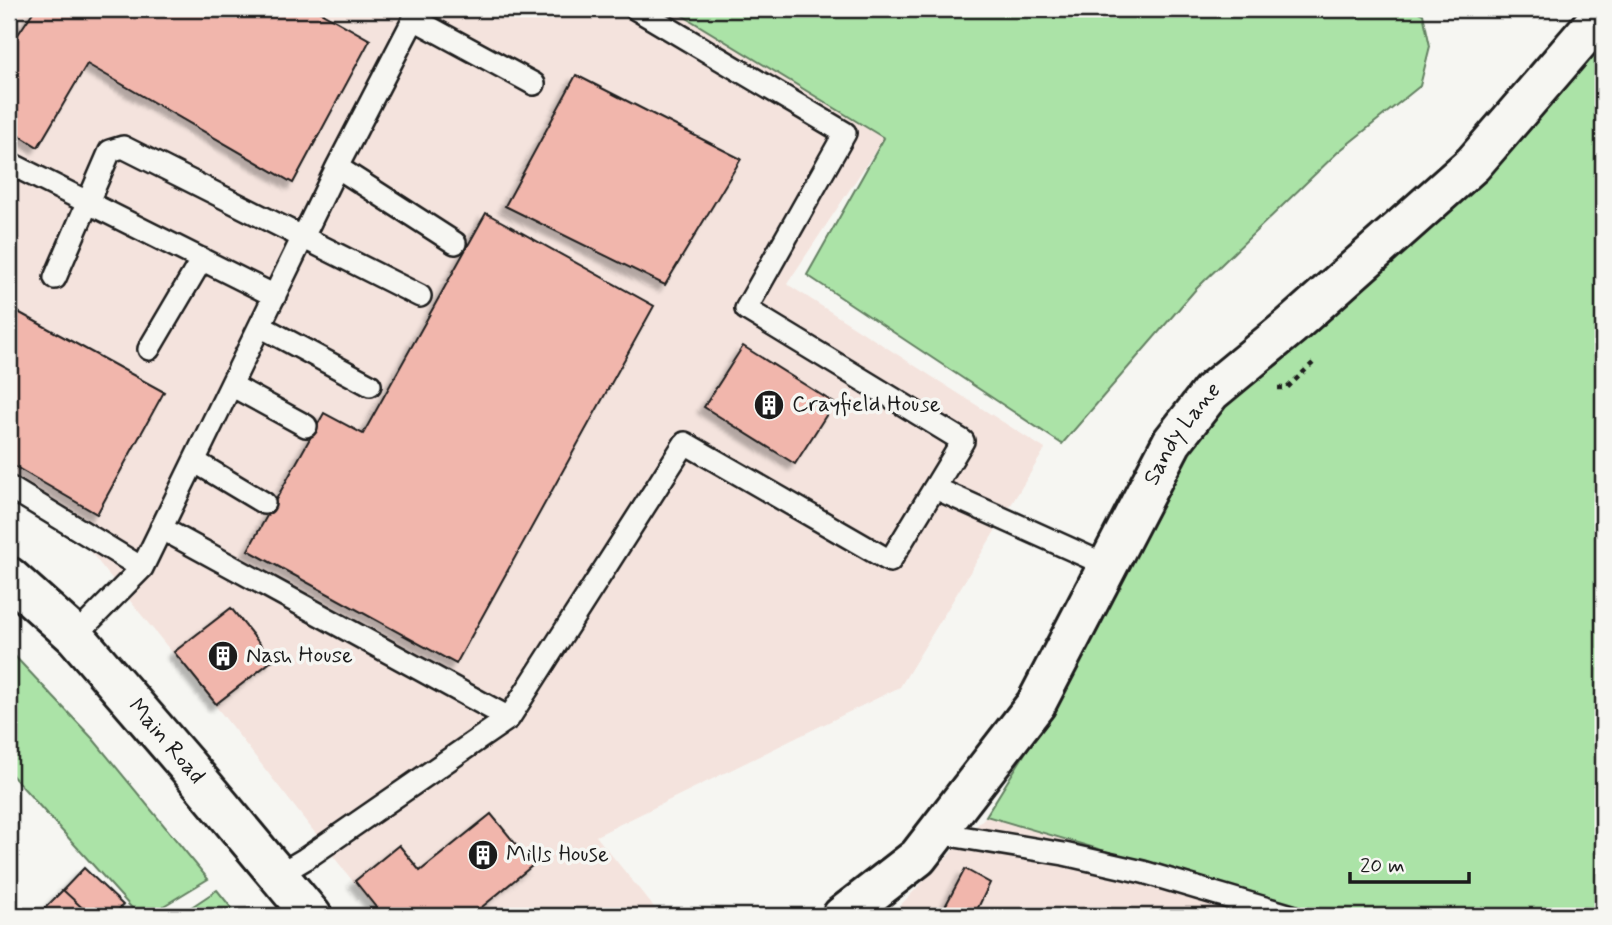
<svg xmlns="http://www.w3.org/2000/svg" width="1612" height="925" font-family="Mynerve,sans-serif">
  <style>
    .built { fill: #f4e3dd }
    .green { fill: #abe3a7; stroke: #648062; stroke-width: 2 }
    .building { fill: #f1b6ac; stroke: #1c1c1c; stroke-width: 2; filter: url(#shadow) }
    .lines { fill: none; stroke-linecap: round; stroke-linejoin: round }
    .lane-casing { stroke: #1c1c1c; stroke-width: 26 }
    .secondary-casing { stroke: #1c1c1c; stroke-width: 44 }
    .path { stroke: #1c1c1c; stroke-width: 4.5; stroke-dasharray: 5 5; stroke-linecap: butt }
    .lane { stroke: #f6f6f2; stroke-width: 21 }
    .secondary { stroke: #f6f6f2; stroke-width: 38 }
    .labels { text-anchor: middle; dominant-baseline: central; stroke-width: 7; stroke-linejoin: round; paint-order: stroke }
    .poi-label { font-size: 23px; fill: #1c1c1c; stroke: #f6f6f2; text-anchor: start }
    .street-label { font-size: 23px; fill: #1c1c1c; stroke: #f6f6f2 }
  </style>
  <defs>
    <filter id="shadow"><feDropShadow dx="-6" dy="6" stdDeviation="2" flood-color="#0004"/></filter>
  </defs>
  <rect width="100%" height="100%" fill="#f6f6f2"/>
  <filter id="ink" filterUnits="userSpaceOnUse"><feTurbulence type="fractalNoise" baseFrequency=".0143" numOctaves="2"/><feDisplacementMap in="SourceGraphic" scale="14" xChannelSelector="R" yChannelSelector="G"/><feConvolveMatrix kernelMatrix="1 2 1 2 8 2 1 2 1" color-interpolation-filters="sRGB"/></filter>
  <g filter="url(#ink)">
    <path class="built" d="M9 9H672L884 138 787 284 1045 449 900 687 596 836 661 916H380L222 714 79 538 9 494Z
      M986 816 1327 916H890Z"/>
    <path class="green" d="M672 9H1412L1423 14 1430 46 1420 86 1338 152 1196 289 1062 444 807 275 884 138Z
      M1603 36V916H1327L986 816 1053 708 1176 444Z
      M9 650 93 739 208 879 147 916H139L9 772Z
      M217 890 238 916H178Z"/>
    <path class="building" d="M35 9H315L370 40 293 183 87 64 38 147 9 129V48Z
      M576 75 741 159 665 285 505 206Z
      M486 213 654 306 456 664 248 550 324 413 363 434Z
      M9 307 164 392 97 514 9 463Z
      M743 346 834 403 795 464 704 407Z
      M231 608 273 660 216 704 174 652Z
      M491 814 533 865 471 916H383L355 881 399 845 420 871Z
      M84 868 123 905 112 916H91L63 890Z
      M965 869 990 883 974 916H940Z
      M63 890 91 916H54L45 908Z"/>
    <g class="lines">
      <g class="lane-casing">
        <path id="lane" d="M414 19 534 84
          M9 163 275 296
          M337 167 455 243
          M55 278 110 151 123 147 420 296
          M260 326 370 385
          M149 349 202 259
          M231 385 306 426
          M194 461 264 503
          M9 487 142 568
          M935 488 1106 565
          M161 528 509 718
          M75 636 142 568 337 167 419 9
          M937 833 1064 854 1143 872 1292 916
          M278 875 305 859 509 718 685 443 890 561 963 441 746 309 845 133 636 9"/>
      </g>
      <g class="secondary-casing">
        <g id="secondary">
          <path id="s1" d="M9 577 75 636 188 767 312 916"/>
          <path id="s2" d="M842 916 918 857 1036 704 1172 442 1211 392 1291 326 1473 164 1603 13"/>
        </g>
      </g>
      <path class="path" d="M1278 388H1287L1315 361"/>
      <use href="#lane" class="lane"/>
      <use href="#secondary" class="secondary"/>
    </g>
  </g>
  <defs>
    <g id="building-disc" transform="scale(1.575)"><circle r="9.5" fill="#1c1c1c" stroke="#f6f6f2"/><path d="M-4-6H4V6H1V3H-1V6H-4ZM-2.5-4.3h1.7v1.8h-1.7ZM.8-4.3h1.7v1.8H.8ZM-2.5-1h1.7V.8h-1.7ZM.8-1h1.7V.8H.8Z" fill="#fff"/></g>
  </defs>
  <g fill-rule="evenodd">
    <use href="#building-disc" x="769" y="405"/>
    <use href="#building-disc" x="223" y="656"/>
    <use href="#building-disc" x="483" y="855"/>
  </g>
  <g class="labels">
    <g class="poi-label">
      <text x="792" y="405">Crayfield House</text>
      <text x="246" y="656">Nash House</text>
      <text x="506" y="855">Mills House</text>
    </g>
    <g class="street-label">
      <text stroke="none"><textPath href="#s2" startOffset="597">Sandy Lane</textPath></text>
      <text stroke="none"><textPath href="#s1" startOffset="228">Main Road</textPath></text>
    </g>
  </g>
  <rect width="1612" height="925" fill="none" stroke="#f6f6f2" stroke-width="35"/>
  <rect x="18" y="18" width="1577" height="890" fill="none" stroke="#1c1c1c" stroke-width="2.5" filter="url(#ink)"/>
  <path d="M1350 872v10h119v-10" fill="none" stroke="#1c1c1c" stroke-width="3.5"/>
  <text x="1360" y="872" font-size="21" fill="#1c1c1c" stroke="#f6f6f2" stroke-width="5" paint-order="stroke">20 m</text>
</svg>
